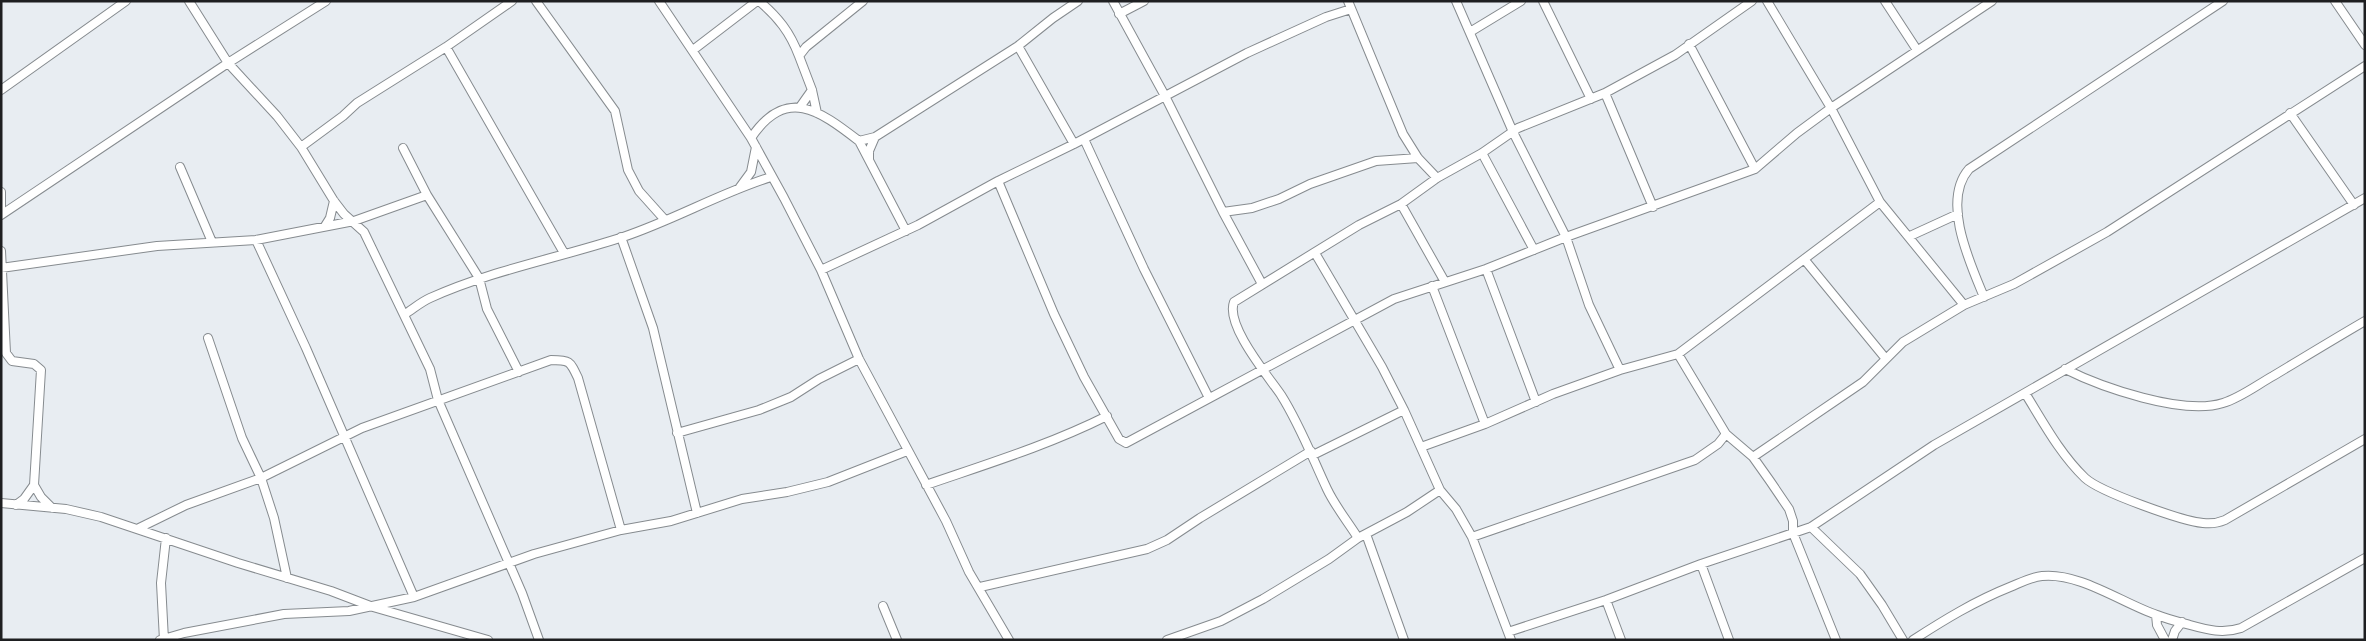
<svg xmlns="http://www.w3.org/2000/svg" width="2366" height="641" font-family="'DM Sans',sans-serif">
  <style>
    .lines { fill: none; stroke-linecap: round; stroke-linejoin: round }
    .street-casing { stroke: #868b8f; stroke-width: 10 }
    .street { stroke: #fff; stroke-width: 8 }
  </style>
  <rect width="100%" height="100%" fill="#e8edf2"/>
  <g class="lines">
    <g class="street-casing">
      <path id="street" d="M189 1 228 63 277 116 301 147 334 201 344 214 364 232 430 369 438 400 522 593 539 640
        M536 1 615 111 628 170 639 191 665 220
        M659 1 751 138 784 198 821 270 859 359 946 521 969 572 1009 640
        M759 1C778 17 790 32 799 56L806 47 863 1
        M1113 1 1165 96 1223 212 1262 284
        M1348 1 1403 134 1418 158 1437 178
        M1456 1 1513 132 1566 237 1589 305 1620 370
        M1543 1 1591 99
        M1767 1 1831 108 1880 202 1964 305
        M1885 1 1917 50
        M2335 1 2365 45
        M1119 14 1144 1
        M1470 32 1521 1
        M1689 44 1755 169
        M1018 46 1074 144
        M446 47 564 253
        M693 50 757 1
        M799 56 812 90 817 113
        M1 90 126 1
        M1605 93 1653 207
        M800 107 812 90
        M2290 113 2354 205
        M751 138C786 86 819 110 859 141
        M1084 139 1144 269 1209 398
        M301 147 343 116 357 103 446 47 512 1
        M403 148 427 195
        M1482 153 1534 250
        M869 159V151L875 137
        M180 167 212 242
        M998 181 1054 314 1084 377 1119 439 1126 443 1394 299 1486 269 1566 237 1755 169 1797 133 1831 108 1992 1
        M740 187 751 172 756 147
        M1 192V209
        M1401 204 1445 282
        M1223 212 1252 208 1279 199 1310 184 1376 161 1418 158
        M1 215 228 63 326 1
        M325 226 330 218 334 201
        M906 231 859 141 875 137 1018 46 1053 18 1078 1
        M1910 236 1958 214
        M621 237 653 328 697 513
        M256 240 306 348 414 597
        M1 251 6 353 12 361 34 364 41 370 34 485 24 499 16 505
        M1315 253 1382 367 1404 410 1440 490 1456 509 1472 537 1511 640
        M1804 259 1886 359
        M1 268 157 246 256 240 354 221 427 195 479 278 487 309 519 372
        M1486 269 1536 402
        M821 270 918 225 998 181 1074 144 1247 53 1326 17 1351 9
        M1432 286 1485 424
        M1984 297C1970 263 1941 201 1969 169L2223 1
        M405 314C413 309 421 302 430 298 492 270 559 258 623 237 674 220 720 193 771 177
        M208 338 242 438 261 478 274 518 287 578
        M1678 354 1726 434 1753 457 1770 481 1789 509 1793 521V533L1836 640
        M2065 369C2101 387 2183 416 2223 403 2240 398 2257 385 2273 376 2303 358 2334 339 2365 321
        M2025 393C2043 422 2060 454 2085 478 2100 492 2182 521 2203 523 2211 524 2218 523 2225 520L2365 439
        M677 433 759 410 791 397 819 379 859 359
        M1421 447 1485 424 1553 394 1620 370 1678 354 1880 202
        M1313 455 1404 410
        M1753 457 1863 382 1903 342 1964 305 2014 284 2107 232 2365 66
        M34 485 41 497 52 508
        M926 485C987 464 1049 445 1107 416
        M1 503 66 509 101 517 238 563 331 591 373 607 488 640
        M1811 527 1860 574 1882 605 1903 640
        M139 528 186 505 261 478 362 428 551 360C570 360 570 361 578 378L621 530
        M1366 534 1404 640
        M1472 537 1695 460 1718 444 1726 434
        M1358 538C1348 522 1335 506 1327 489 1312 457 1300 425 1281 395 1268 376 1225 325 1234 302L1359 225 1401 204 1437 178 1482 153 1518 128 1605 93 1675 55 1752 1
        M1701 564 1729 640
        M980 587 1147 549 1167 540 1200 518 1311 451
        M1606 600 1621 640
        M883 606 897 640
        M2156 615 2157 625 2165 640
        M1508 632 1606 600 1701 564 1811 527 1934 445 2365 198
        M160 640 184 633 284 614 349 611 414 597 534 554 621 530 671 521 742 499 787 492 828 482 907 451
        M164 640 161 583 166 538
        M1167 640 1221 621 1263 599 1329 559 1358 538 1407 512 1440 490
        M1913 640C1944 620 1975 601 2010 587 2020 583 2031 577 2042 576 2079 572 2122 603 2157 615 2167 619 2179 622 2190 625 2208 630 2223 634 2241 628L2365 558
        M2172 640 2175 631 2182 622"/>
    </g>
    <use href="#street" class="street"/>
  </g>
  <rect width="2366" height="641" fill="none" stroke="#1e1f21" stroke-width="5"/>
</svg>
